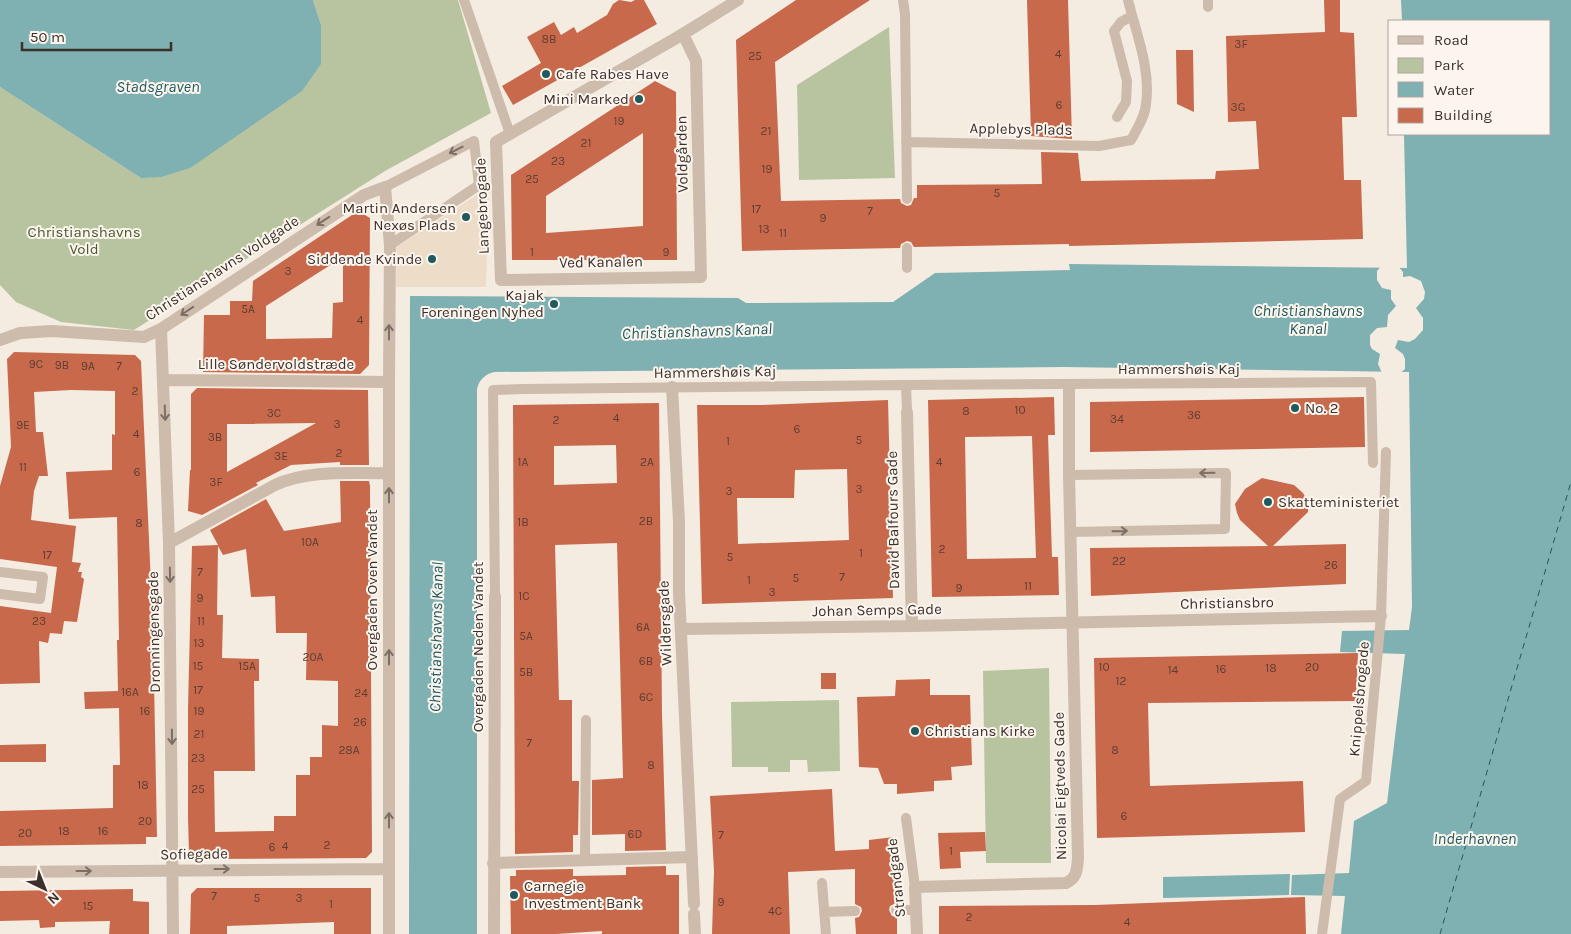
<svg xmlns="http://www.w3.org/2000/svg" width="1571" height="934" font-family="Karla,sans-serif">
  <style>
    .green { fill: #b8c4a0 }
    .plaza { fill: #ecdcc8 }
    .water { fill: #7fb0b2 }
    .pier { fill: #f4ebe1 }
    .lines { fill: none; stroke-linecap: round; stroke-linejoin: round }
    .ferry { stroke: #1f5a5e; stroke-width: 1; stroke-dasharray: 6 5; stroke-linecap: butt }
    .building { fill: #c8694b; fill-rule: evenodd }
    .lane { stroke: #cdbbac; stroke-width: 10 }
    .street { stroke: #cdbbac; stroke-width: 12 }
    .oneway { stroke: #7d6f65 }
    .poi-dot { fill: #1f5a5e; stroke: #fbf5ee; stroke-width: 2 }
    .labels { text-anchor: middle; dominant-baseline: central; stroke-width: 4; stroke-linejoin: round; paint-order: stroke }
    .number-label { font-size: 12px; fill: #5e3e33 }
    .poi-label { font-size: 15px; fill: #3b302b; stroke: #fbf5ee; text-anchor: start }
    .street-label { font-size: 15px; fill: #3b302b; stroke: #fbf5ee }
    .park-label { font-size: 15px; fill: #4a5a2e; stroke: #fbf5ee }
    .water-label { font-size: 16px; font-style: italic; fill: #1f5a5e; stroke: #fbf5ee }
  </style>
  <rect width="100%" height="100%" fill="#f4ebe1"/>
  <path class="green" d="M313 0H458L491 113 385 171 134 330 61 322 16 302 0 285V87L141 178 321 25Z
    M889 27 895 178 799 180 797 85Z
    M1049 668 1051 863H986L983 671Z
    M839 700 840 771 808 772 807 760H790V772H768V767H732L731 702Z"/>
  <path class="plaza" d="M489 187 486 287H396L397 247Z"/>
  <path class="water" d="M0 0H313L321 25V64L302 91 190 168 161 177 141 178 0 87Z
    M1401 0H1571V934H1341L1345 896 1291 895 1292 875 1349 873 1354 821 1387 803 1405 654 1340 652 1342 631 1409 630 1412 607 1409 372 1063 367 494 372C485 374 479 380 477 389V934H409L410 296 738 298 746 303 893 302 935 273 1070 270 1069 264 1407 268 1404 134H1550V21H1402Z
    M1290 874 1289 895 1163 898V877Z"/>
  <path class="pier" d="M1382 265 1398 266 1403 272V277L1410 276 1421 281 1425 292 1424 299 1416 308 1423 318V330L1415 339 1409 342 1398 340 1395 348 1403 354 1405 359V369L1399 374 1382 373 1378 364 1380 354 1372 349 1370 345V335L1377 328 1387 327 1388 315 1396 306 1391 299V290L1382 288 1377 280V271Z"/>
  <g class="lines">
    <path class="ferry" d="M1440 934 1571 482"/>
  </g>
  <path class="building" d="M619 0 631 2 635 0H644L657 24 513 105 502 86 541 63 527 37 554 22 561 35 574 27 577 33 607 15 613 4Z
    M796 0H870L775 62 781 201 900 199 901 203 907 206 911 205 914 198H917V185L1042 184 1041 152 1078 153 1081 181 1215 179 1216 171 1259 169 1256 121 1228 122 1226 36 1325 32 1324 0H1340V32L1354 33 1357 117H1342L1344 180H1361L1363 239 1069 246V244L914 247 911 242 907 241 901 244 900 248 742 251 736 40Z
    M1027 0H1068L1072 139 1031 136Z
    M1176 50H1193L1194 112 1177 104Z
    M655 81 676 92 677 260H512L511 175ZM643 133V226L546 233V196Z
    M358 211 370 218 369 365 360 374 203 372 204 315H230V301H252L253 281ZM343 257V302L333 303 332 338 266 339V306Z
    M14 352 135 355 141 361 153 629 157 837H146V844L0 846V811L113 808V765H120L119 708 85 709 84 692 118 691 117 640H119L117 517 69 519 66 472 112 470V434L115 435V391L71 390 34 392 36 432H43L48 476H39L34 491 31 520 76 526 72 562 81 563 78 572H82L81 577 84 579 77 622 64 621 62 634 50 633 48 643 39 641 40 683 0 684V606L51 613 57 567 0 559V486L11 447 7 359Z
    M197 388 368 390 369 465H340V462L291 465 256 483 258 485 202 515 188 511 190 470H191V394ZM316 423 227 472V424Z
    M1054 397 1055 435H1048L1052 557H1058L1059 595 932 597 928 400ZM1032 436 1036 558 967 559 965 437Z
    M1364 397 1365 447 1090 452V402Z
    M888 400 893 598 702 604 697 405H761ZM847 469 849 540 738 544 737 498H794L795 470Z
    M659 403 662 714 666 850 625 851V834L592 835V780L623 778 617 543 555 545 559 700H572V781H579L578 835H573V852L515 854 513 405ZM616 445 617 483 554 485V446Z
    M1262 478 1294 485 1303 493 1308 502V512L1273 546 1346 544V584L1091 596 1090 548 1268 546 1240 520 1237 513 1235 504 1245 489Z
    M340 481H369L370 486 372 852 366 858 196 859 189 853 188 818V708L192 546 218 545 210 530 266 499 284 531 341 522ZM218 546 223 555 246 549 251 597 275 596 276 633H307L306 680 338 681V726L322 725V757H310V775H296V816H274V831L215 832 214 771H255L254 681H259V659L222 658 223 615H217Z
    M1358 653 1356 701 1148 703 1150 786 1303 781 1305 832 1097 838 1094 658Z
    M821 673H836V689H821Z
    M930 679V695H970L972 765 951 767 952 780 934 781V791L897 794V784H884L878 768 859 767 857 697 895 696 896 680Z
    M46 744V762H0V745Z
    M832 789 835 851 869 849V840L894 837 896 903 890 906 889 910 892 916 897 917V934H856L855 918 859 917 862 911 861 907 855 904V869L788 872 790 934H712L714 871 710 796Z
    M985 832 986 851 960 852 961 868 940 869 938 833Z
    M666 866V875H679V934H602V931L556 934H511L510 876H516V870L573 869V876L626 875V867Z
    M197 888H371V934H334V922L227 926V934H190L191 894Z
    M133 889V901L149 902V934H109L110 921 55 922V927L40 928 39 920 0 921V891Z
    M1305 897 1306 934H939V906L1095 905Z"/>
  <g class="lines">
    <path class="lane" d="M464 0 510 134
      M903 0 905 14 907 199
      M1208 0V7
      M1117 117 1126 102 1127 81 1114 31 1121 22 1132 16
      M906 142 1099 146 1131 140C1137 129 1145 117 1146 104 1151 69 1136 33 1128 0
      M385 187 474 141 479 185 390 245
      M907 268V248
      M906 385 1371 382 1373 463
      M1069 475 1226 473 1225 529 1071 532
      M0 572 43 577 40 599 0 594
      M495 596 493 390 524 389 906 385 907 412
      M906 818 915 887
      M585 860 586 720
      M822 883 826 934
      M896 910H916
      M824 912 855 911
      M1322 934 1340 799 1366 781 1381 616 1386 452"/>
    <path class="street" d="M683 34 696 61 701 277 501 280 496 142 678 37 683 34 738 0
      M161 329 169 543 173 934
      M0 340 20 333 52 331 144 337 161 329 364 195 385 187 390 245 389 382V934
      M164 380 389 382
      M672 387 679 522V592L694 904
      M907 412 912 626
      M169 543 275 485C310 469 352 474 389 473
      M681 629 912 626 1381 616
      M493 863 692 857
      M0 872 389 869
      M694 914 695 934
      M494 934 495 596
      M917 934 915 887 1066 883C1077 878 1077 870 1078 858L1069 475V385"/>
  </g>
  <defs><path id="oneway-shaft" d="M-6 0H5M1.5-3L5.5 0L1.5 3" fill="none" stroke-width="1.6" stroke-linecap="round" stroke-linejoin="round" transform="scale(1.25)"/></defs>
  <g class="oneway">
    <use href="#oneway-shaft" transform="translate(456 150) rotate(153)"/>
    <use href="#oneway-shaft" transform="translate(323 221) rotate(147)"/>
    <use href="#oneway-shaft" transform="translate(187 311) rotate(146)"/>
    <use href="#oneway-shaft" transform="translate(389 332) rotate(-90)"/>
    <use href="#oneway-shaft" transform="translate(165 413) rotate(88)"/>
    <use href="#oneway-shaft" transform="translate(1207 473) rotate(179)"/>
    <use href="#oneway-shaft" transform="translate(389 495) rotate(-90)"/>
    <use href="#oneway-shaft" transform="translate(1120 531) rotate(-1)"/>
    <use href="#oneway-shaft" transform="translate(170 575) rotate(89)"/>
    <use href="#oneway-shaft" transform="translate(389 657) rotate(-90)"/>
    <use href="#oneway-shaft" transform="translate(172 737) rotate(89)"/>
    <use href="#oneway-shaft" transform="translate(389 820) rotate(-90)"/>
    <use href="#oneway-shaft" transform="translate(222 869)"/>
    <use href="#oneway-shaft" transform="translate(84 871)"/>
  </g>
  <g class="poi-dot">
    <circle cx="546" cy="74" r="5"/>
    <circle cx="639" cy="99" r="5"/>
    <circle cx="466" cy="217" r="5"/>
    <circle cx="432" cy="259" r="5"/>
    <circle cx="554" cy="304" r="5"/>
    <circle cx="1295" cy="408" r="5"/>
    <circle cx="1268" cy="502" r="5"/>
    <circle cx="915" cy="731" r="5"/>
    <circle cx="514" cy="895" r="5"/>
  </g>
  <g class="labels">
    <g class="number-label">
      <text x="549" y="39">8B</text>
      <text x="1241" y="44">3F</text>
      <text x="1058" y="54">4</text>
      <text x="755" y="56">25</text>
      <text x="1059" y="105">6</text>
      <text x="1238" y="107">3G</text>
      <text x="619" y="121">19</text>
      <text x="766" y="131">21</text>
      <text x="586" y="143">21</text>
      <text x="558" y="161">23</text>
      <text x="767" y="169">19</text>
      <text x="532" y="179">25</text>
      <text x="997" y="193">5</text>
      <text x="756" y="209">17</text>
      <text x="870" y="211">7</text>
      <text x="823" y="218">9</text>
      <text x="764" y="229">13</text>
      <text x="783" y="233">11</text>
      <text x="532" y="252">1</text>
      <text x="666" y="252">9</text>
      <text x="288" y="271">3</text>
      <text x="248" y="309">5A</text>
      <text x="360" y="320">4</text>
      <text x="36" y="364">9C</text>
      <text x="62" y="365">9B</text>
      <text x="88" y="366">9A</text>
      <text x="119" y="366">7</text>
      <text x="135" y="391">2</text>
      <text x="1020" y="410">10</text>
      <text x="966" y="411">8</text>
      <text x="274" y="413">3C</text>
      <text x="1194" y="415">36</text>
      <text x="616" y="418">4</text>
      <text x="1117" y="419">34</text>
      <text x="556" y="420">2</text>
      <text x="337" y="424">3</text>
      <text x="23" y="425">9E</text>
      <text x="797" y="429">6</text>
      <text x="136" y="434">4</text>
      <text x="215" y="437">3B</text>
      <text x="859" y="440">5</text>
      <text x="728" y="441">1</text>
      <text x="339" y="453">2</text>
      <text x="281" y="456">3E</text>
      <text x="523" y="462">1A</text>
      <text x="647" y="462">2A</text>
      <text x="939" y="462">4</text>
      <text x="23" y="467">11</text>
      <text x="137" y="472">6</text>
      <text x="216" y="482">3F</text>
      <text x="859" y="489">3</text>
      <text x="729" y="491">3</text>
      <text x="646" y="521">2B</text>
      <text x="523" y="522">1B</text>
      <text x="139" y="523">8</text>
      <text x="310" y="542">10A</text>
      <text x="942" y="549">2</text>
      <text x="861" y="553">1</text>
      <text x="47" y="555">17</text>
      <text x="730" y="557">5</text>
      <text x="1119" y="561">22</text>
      <text x="1331" y="565">26</text>
      <text x="200" y="572">7</text>
      <text x="842" y="577">7</text>
      <text x="796" y="578">5</text>
      <text x="749" y="580">1</text>
      <text x="1028" y="586">11</text>
      <text x="959" y="588">9</text>
      <text x="772" y="592">3</text>
      <text x="524" y="596">1C</text>
      <text x="200" y="598">9</text>
      <text x="39" y="621">23</text>
      <text x="201" y="621">11</text>
      <text x="643" y="627">6A</text>
      <text x="526" y="636">5A</text>
      <text x="199" y="643">13</text>
      <text x="313" y="657">20A</text>
      <text x="646" y="661">6B</text>
      <text x="198" y="666">15</text>
      <text x="247" y="666">15A</text>
      <text x="1104" y="667">10</text>
      <text x="1312" y="667">20</text>
      <text x="1271" y="668">18</text>
      <text x="1221" y="669">16</text>
      <text x="1173" y="670">14</text>
      <text x="526" y="672">5B</text>
      <text x="1121" y="681">12</text>
      <text x="198" y="690">17</text>
      <text x="130" y="692">16A</text>
      <text x="361" y="693">24</text>
      <text x="646" y="697">6C</text>
      <text x="145" y="711">16</text>
      <text x="199" y="711">19</text>
      <text x="360" y="722">26</text>
      <text x="199" y="734">21</text>
      <text x="529" y="743">7</text>
      <text x="349" y="750">28A</text>
      <text x="1115" y="750">8</text>
      <text x="198" y="758">23</text>
      <text x="651" y="765">8</text>
      <text x="143" y="785">18</text>
      <text x="198" y="789">25</text>
      <text x="1124" y="816">6</text>
      <text x="145" y="821">20</text>
      <text x="64" y="831">18</text>
      <text x="103" y="831">16</text>
      <text x="25" y="833">20</text>
      <text x="635" y="834">6D</text>
      <text x="721" y="835">7</text>
      <text x="327" y="845">2</text>
      <text x="285" y="846">4</text>
      <text x="272" y="847">6</text>
      <text x="951" y="851">1</text>
      <text x="214" y="896">7</text>
      <text x="257" y="898">5</text>
      <text x="299" y="898">3</text>
      <text x="721" y="902">9</text>
      <text x="331" y="904">1</text>
      <text x="88" y="906">15</text>
      <text x="775" y="911">4C</text>
      <text x="969" y="917">2</text>
      <text x="1127" y="922">4</text>
    </g>
    <g class="poi-label">
      <text x="556" y="74">Cafe Rabes Have</text>
      <text x="629" y="99" text-anchor="end">Mini Marked</text>
      <text x="456" y="208" text-anchor="end">Martin Andersen<tspan x="456" dy="17">Nexøs Plads</tspan></text>
      <text x="422" y="259" text-anchor="end">Siddende Kvinde</text>
      <text x="544" y="295" text-anchor="end">Kajak<tspan x="544" dy="17">Foreningen Nyhed</tspan></text>
      <text x="1305" y="408">No. 2</text>
      <text x="1278" y="502">Skatteministeriet</text>
      <text x="925" y="731">Christians Kirke</text>
      <text x="524" y="886">Carnegie<tspan x="524" dy="17">Investment Bank</tspan></text>
    </g>
    <g class="street-label">
      <text transform="translate(1021 129) rotate(1)">Applebys Plads</text>
      <text transform="translate(682 154) rotate(-91)">Voldgården</text>
      <text transform="translate(482 206) rotate(-92)">Langebrogade</text>
      <text transform="translate(601 262) rotate(-1)">Ved Kanalen</text>
      <text transform="translate(222 268) rotate(-33)">Christianshavns Voldgade</text>
      <text x="276" y="364">Lille Søndervoldstræde</text>
      <text x="1179" y="369">Hammershøis Kaj</text>
      <text transform="translate(715 372) rotate(-1)">Hammershøis Kaj</text>
      <text transform="translate(893 520) rotate(-91)">David Balfours Gade</text>
      <text transform="translate(372 590) rotate(-90)">Overgaden Oven Vandet</text>
      <text transform="translate(1227 603) rotate(-1)">Christiansbro</text>
      <text transform="translate(877 610) rotate(-1)">Johan Semps Gade</text>
      <text transform="translate(665 623) rotate(-92)">Wildersgade</text>
      <text transform="translate(154 632) rotate(-91)">Dronningensgade</text>
      <text transform="translate(478 647) rotate(-90)">Overgaden Neden Vandet</text>
      <text transform="translate(1359 699) rotate(-85)">Knippelsbrogade</text>
      <text transform="translate(1060 786) rotate(-91)">Nicolai Eigtveds Gade</text>
      <text transform="translate(194 854) rotate(-1)">Sofiegade</text>
      <text transform="translate(896 878) rotate(-96)">Strandgade</text>
    </g>
    <g class="park-label">
      <text x="84" y="232">Christianshavns<tspan x="84" dy="17">Vold</tspan></text>
    </g>
    <g class="water-label">
      <text x="158" y="86">Stadsgraven</text>
      <text x="1308" y="310">Christianshavns<tspan x="1308" dy="18">Kanal</tspan></text>
      <text transform="translate(697 331) rotate(-2)">Christianshavns Kanal</text>
      <text transform="translate(436 637) rotate(-89)">Christianshavns Kanal</text>
      <text x="1475" y="838">Inderhavnen</text>
    </g>
  </g>
  <rect x="1388" y="20" width="162" height="115" fill="#fbf5ee" stroke="#aea6a0"/>
  <rect x="1398" y="36" width="25" height="8" fill="#cdbbac" stroke="#aea6a0"/>
  <text x="1434" y="45" font-size="15" fill="#3b302b">Road</text>
  <rect x="1398" y="58" width="25" height="15" fill="#b8c4a0" stroke="#aea6a0"/>
  <text x="1434" y="70" font-size="15" fill="#3b302b">Park</text>
  <rect x="1398" y="82" width="25" height="15" fill="#7fb0b2" stroke="#aea6a0"/>
  <text x="1434" y="95" font-size="15" fill="#3b302b">Water</text>
  <rect x="1398" y="108" width="25" height="15" fill="#c8694b" stroke="#aea6a0"/>
  <text x="1434" y="120" font-size="15" fill="#3b302b">Building</text>
  <g transform="translate(45 889) rotate(137)" stroke="#fbf5ee" stroke-width="4" paint-order="stroke">
  <path d="M0-4L9 19L0 12L-9 19Z" fill="#3b302b"/>
  <text y="-8" font-size="14" font-weight="bold" text-anchor="middle" fill="#3b302b">N</text>
  </g>
  <path d="M22 42v8h149v-8" fill="none" stroke="#3b302b" stroke-width="2.5"/>
  <text x="30" y="42" font-size="15" fill="#3b302b" stroke="#fbf5ee" stroke-width="4" paint-order="stroke">50 m</text>
</svg>
